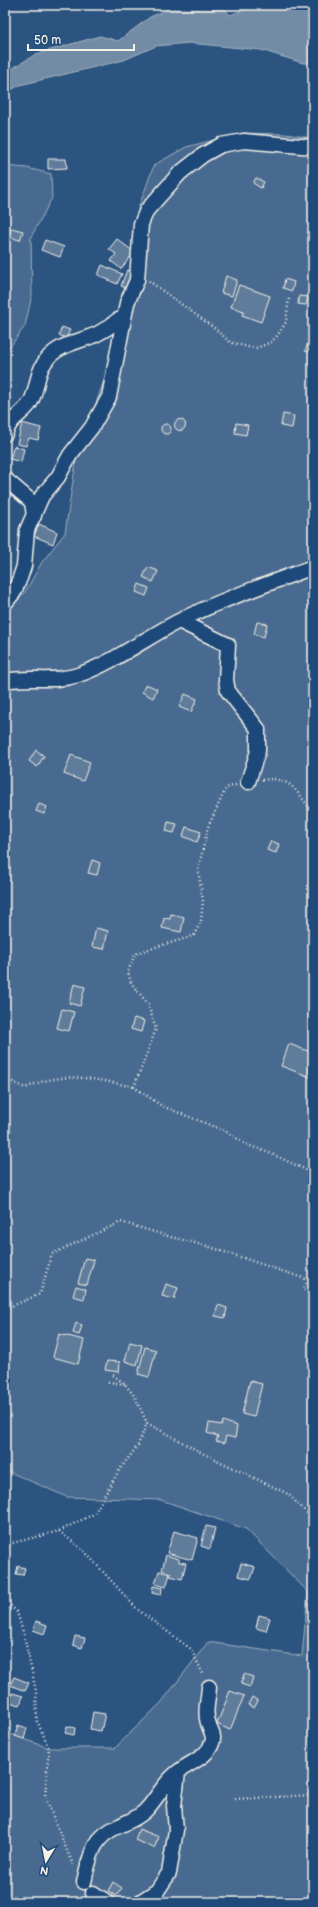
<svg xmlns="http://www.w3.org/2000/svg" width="318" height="1907" font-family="'Balsamiq Sans',sans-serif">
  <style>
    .green { fill: #496b90; stroke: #9eaebc }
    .water { fill: #738ca6; stroke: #a7b4c0 }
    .building { fill: #5e7b9a; stroke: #f4f1e8 }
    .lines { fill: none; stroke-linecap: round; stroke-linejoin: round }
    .minor-casing { stroke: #f4f1e8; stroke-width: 17 }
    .path { stroke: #f4f1e8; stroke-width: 2.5; stroke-dasharray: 1 3; stroke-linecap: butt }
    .minor { stroke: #1f4a7a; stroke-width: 14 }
  </style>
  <rect width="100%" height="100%" fill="#2c5481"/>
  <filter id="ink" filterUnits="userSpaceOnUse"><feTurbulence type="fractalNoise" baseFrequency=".025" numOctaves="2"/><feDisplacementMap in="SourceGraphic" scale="8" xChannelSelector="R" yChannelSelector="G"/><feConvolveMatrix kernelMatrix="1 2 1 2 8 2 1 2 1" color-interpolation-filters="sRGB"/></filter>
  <g filter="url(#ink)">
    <path class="green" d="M242 133 285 134 313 138V1902H5V1732L49 1748H115L161 1703 208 1642 302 1656 308 1592 246 1529 161 1500 67 1497 5 1470V609L25 592 42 562 65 533 76 461 111 360 138 244V209L154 165 186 147Z
      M5 166 27 168 51 174 52 198 31 237 32 295 25 326 5 354Z"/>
    <path class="water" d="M257 5 301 8 313 10V63H303L261 50 189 43 156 46 124 60 20 85 5 93V73L36 54 100 36 118 41 150 17 169 9 209 10 224 8 230 15Z"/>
    <path class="building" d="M48 159H66L67 168 48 169Z
      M256 178 264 182 261 188 253 183Z
      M11 228 23 231 20 240 9 237Z
      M117 239 134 252 121 269 111 261 116 254 109 249Z
      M45 240 64 247 60 257 41 250Z
      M102 265 122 274 117 284 98 275Z
      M127 270 136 273 130 289 121 286Z
      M226 276 237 280 232 296 221 293Z
      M285 279 294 282 292 291 283 288Z
      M239 285 270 296 261 322 242 315 244 311 231 307Z
      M299 296 308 297 306 305 298 304Z
      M62 327 70 330 66 338 59 335Z
      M309 340 313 342V353L305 351Z
      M283 414 294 416 292 428 281 426Z
      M174.5 425a5.5 5.5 0 1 1 11 0a5.5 5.5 0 1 1-11 0Z
      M22 423 41 428 38 440 29 438 26 446 17 444Z
      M236 423 248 425 246 435 235 433Z
      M161 429a5 5 0 1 1 10 0a5 5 0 1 1-10 0Z
      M14 446 24 449 21 462 10 459Z
      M39 524 57 532 53 544 34 536Z
      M148 567 158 571 153 582 143 577Z
      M139 584 149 588 146 596 136 592Z
      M257 622 267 624 264 637 254 634Z
      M146 684 157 689 153 698 142 692Z
      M185 694 197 699 191 712 179 707Z
      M36 750 44 756 37 767 29 761Z
      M71 755 90 762 83 781 64 774Z
      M39 804 47 807 44 814 36 811Z
      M168 822 177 824 174 833 166 831Z
      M186 827 201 832 197 842 183 836Z
      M271 841 279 844 276 853 267 850Z
      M92 860 100 863 97 875 88 873Z
      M171 914 184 917 181 932 162 928 164 918 170 919Z
      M96 928 108 931 104 949 92 947Z
      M74 984 85 987 80 1006 69 1003Z
      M62 1009 74 1012 69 1031 57 1028Z
      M134 1018 144 1021 141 1032 131 1029Z
      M289 1044 313 1053V1078L281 1066Z
      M85 1258 94 1260 87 1285 78 1283Z
      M166 1284 178 1288 174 1299 162 1296Z
      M76 1286 86 1289 84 1299 73 1296Z
      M218 1305 227 1308 225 1318 215 1316Z
      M76 1323 82 1325 79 1335 73 1333Z
      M59 1334 84 1340 78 1364 53 1357Z
      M130 1342 142 1345 137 1365 125 1361Z
      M145 1347 156 1350 149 1377 138 1374Z
      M107 1361 120 1362 119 1372 105 1370Z
      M250 1381 262 1384 254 1417 242 1414Z
      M223 1421 237 1426 235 1438 226 1436 224 1443 216 1441 218 1436 207 1433 209 1423 222 1425Z
      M206 1526 215 1528 210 1549 201 1546Z
      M174 1531 198 1538 192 1560 167 1553Z
      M166 1555 179 1559V1562L186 1563 182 1579 170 1576 171 1573 162 1570Z
      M241 1563 255 1567 251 1579 238 1576Z
      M18 1566 25 1568 23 1575 16 1574Z
      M159 1571 170 1574 166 1587 155 1584Z
      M153 1586 162 1588 161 1595 152 1593Z
      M259 1615 270 1618 266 1631 256 1628Z
      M36 1621 47 1625 44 1634 33 1630Z
      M75 1636 85 1638 82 1648 73 1645Z
      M244 1674 253 1677 250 1687 241 1684Z
      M14 1677 29 1683 25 1691 10 1685Z
      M230 1691 244 1696 230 1730 217 1724Z
      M12 1693 23 1696 20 1705 9 1702Z
      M252 1697 258 1701 254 1708 248 1705Z
      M93 1712 105 1714 101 1731 90 1729Z
      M18 1725 27 1728 24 1739 15 1736Z
      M67 1726 75 1728 74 1735 65 1733Z
      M139 1829 159 1837 154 1848 135 1840Z
      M113 1882 122 1888 116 1896 108 1891Z"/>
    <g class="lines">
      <g class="minor-casing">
        <path id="minor" d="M5 434C10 418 22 415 30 403 37 392 36 377 43 365 55 344 77 343 97 334 105 330 112 325 118 320
          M5 479 32 502 34 516
          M5 603 14 592 20 578 24 566 27 530 42 496 58 477 70 455 92 427 109 397 127 303 137 280 141 224 147 210 180 173 203 155 221 145 244 141 313 147
          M179 621 228 645 226 680 228 691 258 729V751L248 782
          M5 681C29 676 54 683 78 675 113 663 144 639 177 622 220 600 268 584 313 567
          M84 1882C90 1856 92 1837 119 1826 127 1822 138 1818 145 1811 157 1799 164 1782 178 1772 190 1762 207 1758 212 1743 215 1736 211 1732 209 1726 204 1714 208 1701 209 1687
          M93 1893 107 1902
          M140 1902 157 1891 169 1873 176 1830 174 1806 178 1772"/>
      </g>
      <path class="path" d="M149 281 213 327 230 342 248 347 257 348 271 342 278 335 286 322 289 298
        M262 780C291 775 297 793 313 812
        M236 785 226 788 208 827 198 870 203 900 201 921 194 935C175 943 154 946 135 954L128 971 131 983 148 1004 156 1029 134 1087 162 1106 225 1131 245 1144 272 1154 313 1173
        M5 1078 25 1088C65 1070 94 1079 134 1087
        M309 1280 303 1289 313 1296
        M5 1309 40 1294 52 1254 121 1222 171 1237 207 1246 309 1280 313 1270
        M113 1375 125 1384 135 1397 147 1423 202 1453 288 1494 313 1519
        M108 1382 125 1384
        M59 1531 84 1551 138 1610 191 1649 204 1676
        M5 1545 59 1531 94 1514 118 1472 138 1445 147 1423
        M5 1600 17 1612 24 1635 36 1691 37 1721 49 1748 45 1797 73 1865
        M235 1799 313 1795"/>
      <use href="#minor" class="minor"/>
    </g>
  </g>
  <rect width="318" height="1907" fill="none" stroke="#1f4a7a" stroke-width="20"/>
  <rect x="10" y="10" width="298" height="1887" fill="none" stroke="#f4f1e8" stroke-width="1.5" filter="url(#ink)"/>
  <g transform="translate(46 1861) rotate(190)" stroke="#1f4a7a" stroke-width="3" paint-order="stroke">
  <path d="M0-3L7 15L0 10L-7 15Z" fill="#f4f1e8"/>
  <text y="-6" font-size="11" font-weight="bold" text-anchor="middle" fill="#f4f1e8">N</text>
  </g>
  <path d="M28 44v6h106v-6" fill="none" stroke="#f4f1e8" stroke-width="2"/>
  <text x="34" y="44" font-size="12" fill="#f4f1e8" stroke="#1f4a7a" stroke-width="3" paint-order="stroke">50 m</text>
</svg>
